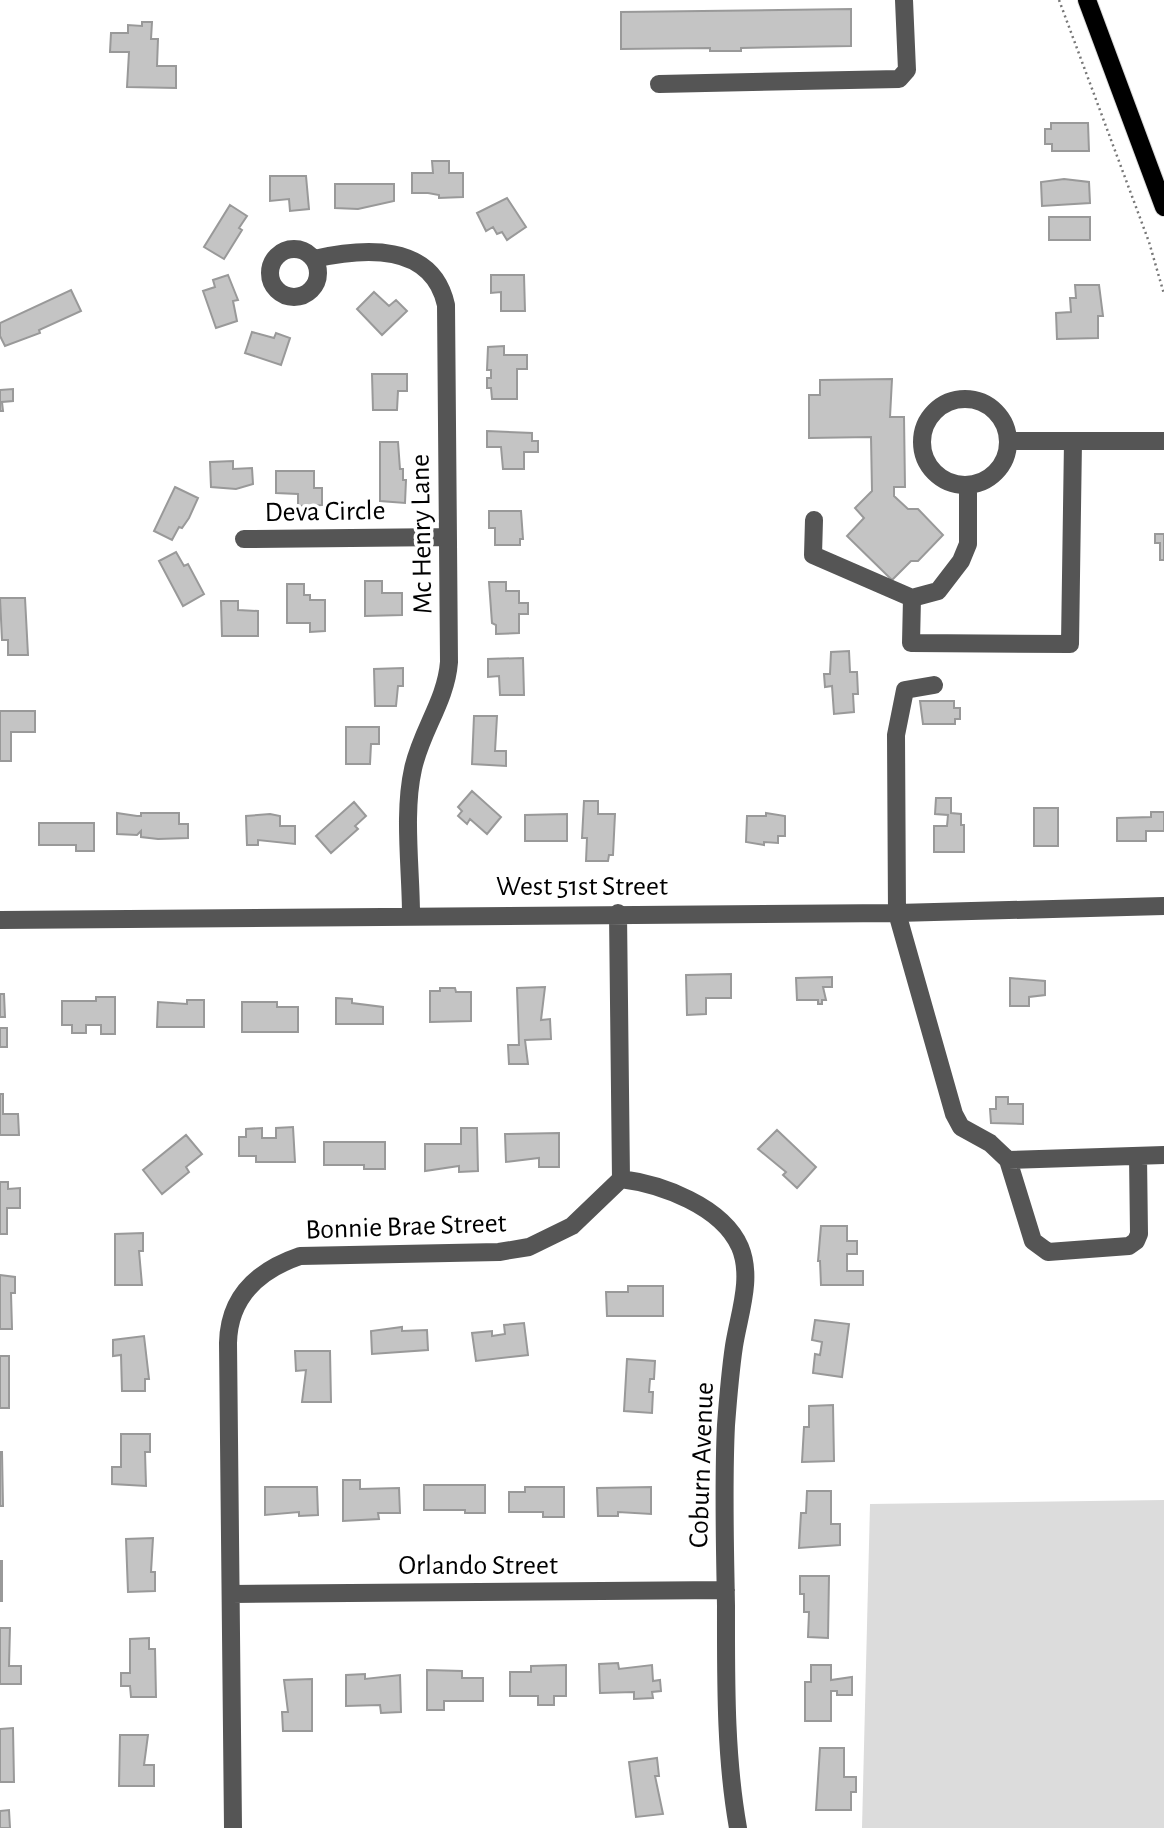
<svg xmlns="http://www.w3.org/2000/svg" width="1164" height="1828" font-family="'Alegreya Sans',sans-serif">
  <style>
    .green { fill: #dcdcdc }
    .building { fill: #c4c4c4; stroke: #999; stroke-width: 2 }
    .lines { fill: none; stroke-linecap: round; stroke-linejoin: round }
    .major-casing { stroke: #dbdbdb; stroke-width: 20 }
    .path { stroke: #777; stroke-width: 2.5; stroke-dasharray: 2 3.5; stroke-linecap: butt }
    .minor { stroke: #555; stroke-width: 18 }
    .major { stroke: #000; stroke-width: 18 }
    .labels { text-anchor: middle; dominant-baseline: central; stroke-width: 7; stroke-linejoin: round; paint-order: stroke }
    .street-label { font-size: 28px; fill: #000; stroke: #fff }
  </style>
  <rect width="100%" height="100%" fill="#fff"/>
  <path class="green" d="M1164 1500V1828H862L870 1504Z"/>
  <path class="building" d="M851 9V46L741 48V51H710V48L621 49V12Z
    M142 22H152L151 39H158L157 66H176V88L127 87 129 52H110L111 33H128V25L142 26Z
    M1051 123H1088L1089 151H1052V144H1045V129H1051Z
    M432 161H449V173H463V197L439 198V195L428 193H412V173H433Z
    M270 176H306L309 209 290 211 289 199 270 201Z
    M1064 179 1089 182 1090 203 1042 206 1041 182Z
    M335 184H394V201L358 209 335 208Z
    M507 198 526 227 507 240 502 232 497 234 493 227 486 231 477 213Z
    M230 205 247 216 239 228 242 230 224 259 204 247Z
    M1049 217H1090V240H1049Z
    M228 275 238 300 233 301 237 321 216 328 203 291 215 287 213 280Z
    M491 275H524L525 311H501V292L491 293Z
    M1075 285H1099L1103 316H1098V338L1057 339 1056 313 1071 312 1070 298H1076Z
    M71 290 81 311 39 330 40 333 5 346 0 336V323Z
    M374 292 389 306 396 300 407 311 382 335 357 309Z
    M252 332 274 338 276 333 290 338 281 365 245 353Z
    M504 346V355H527V369H517V399H492L491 388H487V378H491V370H487L488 347Z
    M372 374H407V391H398L397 410H373Z
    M892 379 890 417H904L905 487H894V496L908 509H918L943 535 918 561H911L892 580 847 536 864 518 855 508 872 491 871 437 809 438V395H820V380Z
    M13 389V401L2 402 3 411H0V390Z
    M487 431 532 433V441H538V452H524V469H503L501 447H487Z
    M380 442H398L400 469H403V480H406L405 503 380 501Z
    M233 461V469L252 468 253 484 236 489 211 487 210 462Z
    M276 471H314V488H322V505L298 506V494L276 493Z
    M175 487 198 498 189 518 182 528 179 527 172 540 154 531Z
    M489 511H521L523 539H520V545H495V528H489Z
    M1155 534H1164V560H1160V543H1155Z
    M176 552 184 566 188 564 204 594 183 606 159 561Z
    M365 581H382V593H402V615L365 616Z
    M489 582H506V591H519V603H528V614H519V633L496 634V625L492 623Z
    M287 584H304V595H310V600H325V631L310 632V623H287Z
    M0 598H25L28 655H8V640H2Z
    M221 601H238V610L258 611V636H222Z
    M849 651 850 672H857L858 694H853L854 712 834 714 832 686 825 687 824 674H830L831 652Z
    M523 658 524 695H500L499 676 488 677V659Z
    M403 668V686H398L396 706H375L374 669Z
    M920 701H954V708H960V719H955V724H923Z
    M0 711H35V732H11V761H0Z
    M474 716H497L495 751H506V766L472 764Z
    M346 727H379V744H371L370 764H346Z
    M472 791 501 817 487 834 470 819 467 824 458 816 462 811 458 807Z
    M936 798H951V813L961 814V825H964V852H934V826H947L948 815 935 814Z
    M584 801H598V814H615L613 855H609L608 861H586L587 838H582Z
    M354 802 366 816 355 826 358 829 331 853 316 836Z
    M1034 808H1058V846H1034Z
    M1151 812H1164V831H1146V841H1117V818L1151 817Z
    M117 813 137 816H141V813H179V824H188V838L158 839 141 837V831L137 835 117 834Z
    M766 813 785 816V836H778V843L764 842V845L746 842 747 816H766Z
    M270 814 280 816V826H295V844L258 840V845H247L246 816Z
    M567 814V841H525V815Z
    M39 823H94V851H76V845H39Z
    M731 974V998H706V1014L687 1015 686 975Z
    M832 977V987H823L826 1000H822V1004H818V1000H797L796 978Z
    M1010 978 1045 981V995L1029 997V1006H1010Z
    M545 987 541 1020 550 1019 551 1039 525 1040 528 1064H509L508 1045H519L517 988Z
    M440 988H455L456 992H471V1021L430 1022V991H440Z
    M0 994H4L5 1017H0Z
    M96 997H115V1034H101V1025H86V1033H72V1025H62V1001H96Z
    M336 998 352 999V1003L383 1007V1024H336Z
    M187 1000H204V1027H157L158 1002 187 1004Z
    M242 1002H277V1007H298V1032H242Z
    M0 1028H7V1047H0Z
    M0 1094H3V1114H18L19 1135H0Z
    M996 1097H1008V1104H1023V1124L991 1123 990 1109H996Z
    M293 1127 295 1162H256V1156H239V1137H246V1129L262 1128V1138H276V1128Z
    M461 1128H477L478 1171 459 1172V1166L425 1171V1144H461Z
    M777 1130 816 1167 797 1188 783 1175 786 1172 758 1149Z
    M559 1133V1167H539V1158L506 1162 505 1134Z
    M186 1135 202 1154 186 1167 189 1172 162 1194 143 1170Z
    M324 1142H385V1169H364V1165H324Z
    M0 1182H8V1189L20 1188V1208H7V1234H0Z
    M821 1226H847V1241H857V1254H847V1271H863V1285H821L820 1261H818Z
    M143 1233V1251H139L142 1285H115V1234Z
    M0 1275 15 1277V1293H11L12 1329H0Z
    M628 1286H663V1316H607L606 1292H628Z
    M815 1320 849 1324 842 1377 813 1373 815 1354 820 1355 822 1342 812 1340Z
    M524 1323 528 1355 476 1361 472 1333 492 1331V1336L505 1334 504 1325Z
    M402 1327V1331L427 1330 428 1350 372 1354 371 1331Z
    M144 1336 149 1379H145V1391H122L121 1355 113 1356V1340Z
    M295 1351H330L331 1402H302L306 1370 296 1371Z
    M0 1356H9V1408H0Z
    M627 1359 655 1361 654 1379H650L649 1392H653L652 1413 624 1411Z
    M833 1405 834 1461 802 1462 804 1427H809V1406Z
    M121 1434H150V1452H145L146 1486 112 1484V1467H121Z
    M0 1452H2L3 1506H0Z
    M343 1480H360V1489L399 1488 400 1513H378L379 1519 343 1521Z
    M424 1485H485V1513H465V1510H424Z
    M265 1487H317L318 1515 299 1516V1512L265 1515Z
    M525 1487H564V1517H543V1512H509V1492H525Z
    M651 1487V1514L618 1512V1516H598L597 1488Z
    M807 1491H831V1524H840V1545L799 1548 801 1513H806Z
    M153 1538 151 1572H155V1591L128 1592 126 1539Z
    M0 1561H2V1601H0Z
    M800 1576H829L828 1638 808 1637 809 1612H804V1594H800Z
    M0 1628H10L9 1666H21V1684H0Z
    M149 1638V1649H155L156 1697H131L130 1686H121V1673H130V1639Z
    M618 1663 619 1669 652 1665 653 1681 660 1680 661 1691 652 1692 653 1698 634 1699V1692L600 1693 599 1664Z
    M566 1665V1696H554V1705H538V1696H510V1672H531V1666Z
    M811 1665H831V1680L852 1677V1695H837V1691H831V1721H805V1682H811Z
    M427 1670 462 1671V1678H483V1701H444V1710H427Z
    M365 1674V1679L400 1675 401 1712 381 1713 380 1705 346 1706V1675Z
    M312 1679V1731H283L282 1712H288L284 1680Z
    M13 1728 14 1782H0V1729Z
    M120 1735H148L144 1765H154V1786H119Z
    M820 1748H844V1777H856V1792H851V1810H816Z
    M657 1758 659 1776H655L663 1814 636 1817 629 1762Z
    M9 1810 10 1828H0V1811Z"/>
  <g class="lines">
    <g class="major-casing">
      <path id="major" d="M1087 0 1164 207"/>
    </g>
    <path class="path" d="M1059 0 1149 242 1164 294"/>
    <path class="minor" d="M659 84 899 79 907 70 904 0
      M270 273a24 24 0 1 1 48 0a24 24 0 1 1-48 0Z
      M314 259C363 248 432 242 446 305L449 662C446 701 421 731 413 769 403 813 411 870 411 915
      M922 442a43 43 0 1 1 86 0a43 43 0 1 1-86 0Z
      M1009 441H1164
      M968 485V544L961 561 938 591 912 598 911 643 1070 644 1073 441
      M814 520 813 555 912 598
      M244 539 448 537
      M934 685 905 690 896 735 897 913 954 1114 961 1127 990 1143 1008 1160 1164 1155
      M0 920 897 913 1164 906
      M1008 1160 1033 1241 1048 1252 1129 1246 1136 1241 1139 1234 1138 1156
      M621 1179C661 1184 722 1206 740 1247 753 1278 739 1314 734 1346 730 1373 728 1399 726 1425 723 1485 725 1546 726 1606 726 1679 725 1755 738 1828
      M231 1594 726 1590
      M233 1828 228 1343C229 1296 259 1270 300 1256L499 1252 529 1247 572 1226 621 1179 618 913"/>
    <use href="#major" class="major"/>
  </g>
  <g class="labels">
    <g class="street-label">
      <text transform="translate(325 512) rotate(-1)">Deva Circle</text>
      <text transform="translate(422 534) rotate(-91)">Mc Henry Lane</text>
      <text x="582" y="887">West 51st Street</text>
      <text transform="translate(406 1227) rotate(-2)">Bonnie Brae Street</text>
      <text transform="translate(702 1465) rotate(-88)">Coburn Avenue</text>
      <text x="478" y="1566">Orlando Street</text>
    </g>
  </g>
</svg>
